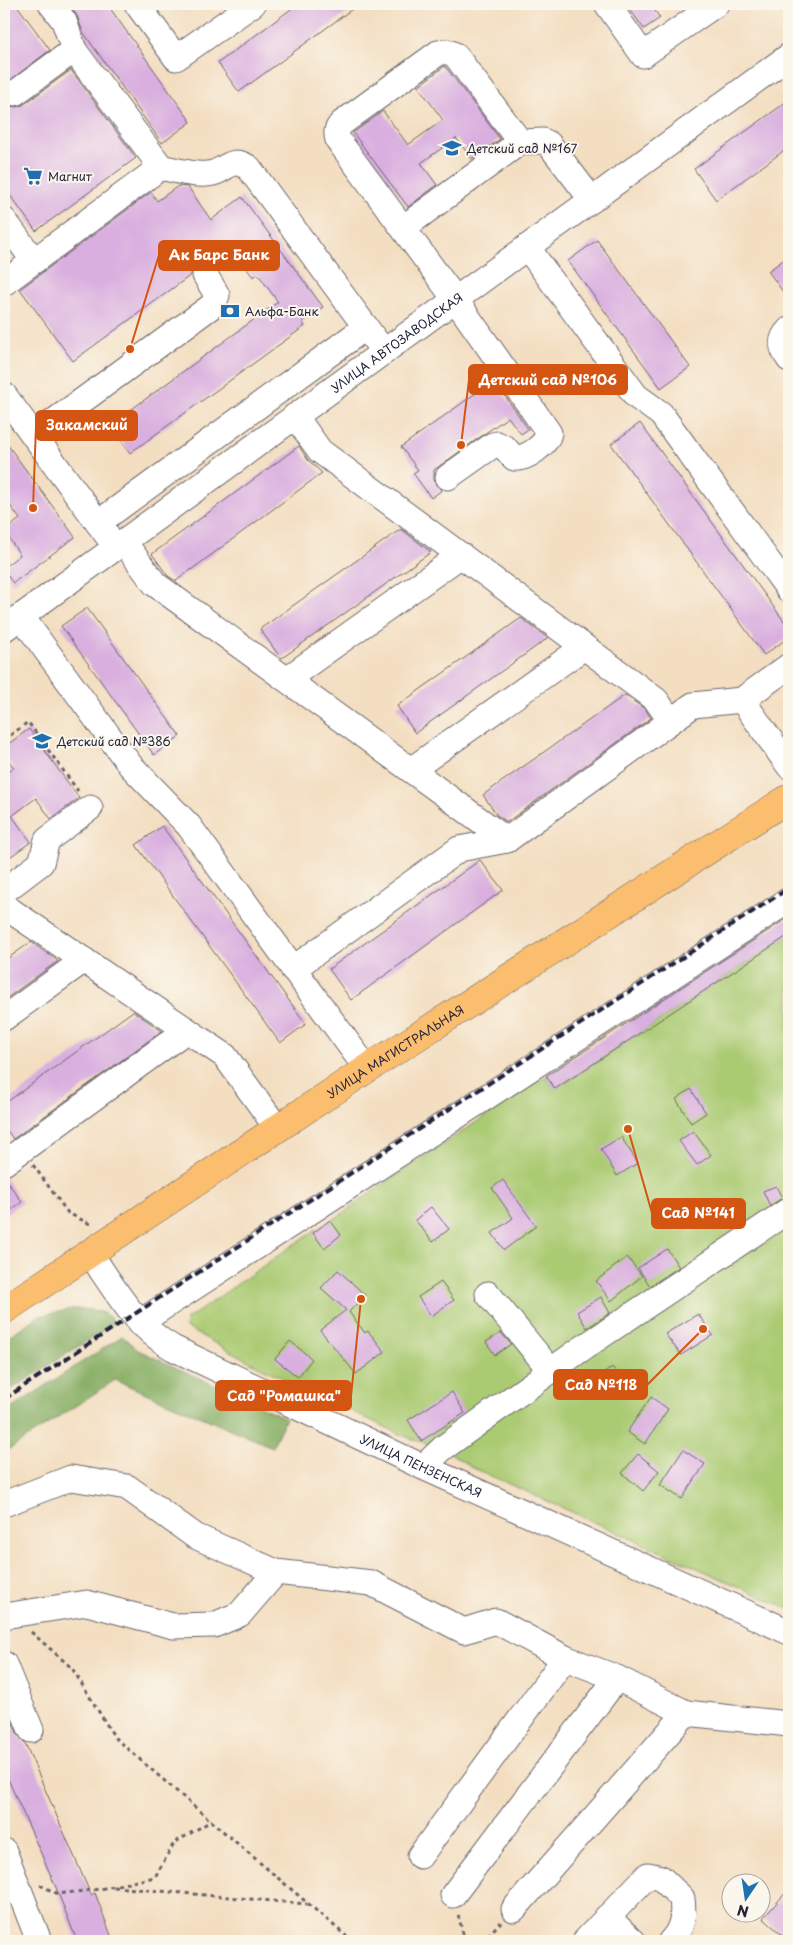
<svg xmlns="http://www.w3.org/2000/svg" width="793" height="1945" font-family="'Playpen Sans',sans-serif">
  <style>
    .green { fill: #abcb73; stroke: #667657 }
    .forest { fill: #88af65; stroke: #556850 }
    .building { fill: #d9afdf }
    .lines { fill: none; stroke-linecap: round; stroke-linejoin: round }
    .minor-casing { stroke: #6b646a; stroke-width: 27 }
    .major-casing { stroke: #6b646a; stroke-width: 29 }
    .path { stroke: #6b646a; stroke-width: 3; stroke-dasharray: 4 4; stroke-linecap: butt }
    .minor { stroke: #fff; stroke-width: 25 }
    .major { stroke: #fbbd6e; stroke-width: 28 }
    .rail { stroke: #22223b; stroke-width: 4; stroke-dasharray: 8 4; stroke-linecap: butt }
    .labels { text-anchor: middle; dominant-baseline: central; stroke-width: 4; stroke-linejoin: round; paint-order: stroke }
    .poi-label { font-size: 12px; fill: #22223b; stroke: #fbf7ec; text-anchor: start }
    .street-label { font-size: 12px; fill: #22223b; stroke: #fbf7ec }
    .leader { fill: none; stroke: #d45411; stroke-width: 2 }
    .callout-dot { fill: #d45411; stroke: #fbf7ec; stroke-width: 2 }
    .callout { fill: #d45411; stroke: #d45411; stroke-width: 2 }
    .callout-label { font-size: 14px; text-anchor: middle; font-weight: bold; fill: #fff }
  </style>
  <rect width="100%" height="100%" fill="#fbf7ec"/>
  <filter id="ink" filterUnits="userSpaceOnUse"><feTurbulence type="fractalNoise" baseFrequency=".02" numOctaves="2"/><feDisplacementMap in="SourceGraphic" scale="10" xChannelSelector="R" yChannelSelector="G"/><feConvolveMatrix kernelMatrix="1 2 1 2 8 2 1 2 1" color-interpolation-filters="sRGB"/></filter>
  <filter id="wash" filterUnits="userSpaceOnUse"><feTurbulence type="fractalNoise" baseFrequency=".0096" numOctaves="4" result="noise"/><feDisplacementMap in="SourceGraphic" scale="20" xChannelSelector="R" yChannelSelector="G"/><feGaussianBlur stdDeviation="1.12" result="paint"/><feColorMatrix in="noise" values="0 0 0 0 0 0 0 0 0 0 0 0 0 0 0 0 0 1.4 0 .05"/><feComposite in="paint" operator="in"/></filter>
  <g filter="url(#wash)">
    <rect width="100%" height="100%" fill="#f3dec1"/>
    <path class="green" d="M789 935V1609L471 1467 443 1448 411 1439 355 1413 256 1365 185 1327 186 1320 309 1234 342 1214 380 1186 546 1076 555 1089Z"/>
    <path class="forest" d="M72 1309C88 1309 105 1309 115 1323L4 1394V1339L39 1316Z
      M122 1336 138 1350 286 1418 272 1447 115 1380 4 1453V1413Z"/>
    <g id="blocks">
      <path class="building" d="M4 4H16L50 50 4 85Z
        M75 4H107L191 122 162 143 83 32 77 16 71 7Z
        M298 4H359L239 92 218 63Z
        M626 4H650L660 18 644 29Z
        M445 66 500 139 472 159 456 138 421 163 437 185 408 207 353 133 383 111 408 145 443 120 418 86Z
        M71 70 136 158 36 231 4 187V102L9 106 16 107 23 105Z
        M789 100V147L716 200 694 169Z
        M178 186 188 187 211 220 242 197 323 307 302 322 305 326 130 453 110 425 278 302 258 274 253 277 230 246 209 262 204 261 197 263 192 268 191 275 73 361 20 289 151 192 157 201Z
        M597 240 690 367 661 388 568 261Z
        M789 256V300L768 271Z
        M494 380 528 429 521 434 508 417 434 470V479L436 485 442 490 431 498 413 473 418 470 401 447Z
        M640 423 789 628V637L764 655 611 444Z
        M4 440 75 537 13 583 4 571V567L20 555 4 531 20 519 4 497Z
        M299 446 308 460 322 473 176 581 168 576 152 554Z
        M401 529 431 552 282 658 280 657 260 629Z
        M87 608 180 736 154 755 61 626Z
        M521 618 548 638 415 733 397 706Z
        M625 695 646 710 651 718 507 822 497 815 483 795Z
        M29 729 79 798 51 819 36 798 12 816 31 842 4 861V775L14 768 4 754V747Z
        M162 826 306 1024 280 1043 136 845Z
        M480 860 503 890 351 1000 329 969Z
        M789 917V935L555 1089 546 1076Z
        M31 942 58 961 4 1000V961Z
        M133 1011 162 1031 13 1139 4 1126V1104Z
        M691 1089 706 1113 691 1123 676 1099Z
        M693 1131 711 1155 697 1165 679 1141Z
        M621 1137 638 1163 617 1176 601 1149Z
        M4 1177 22 1202 4 1215Z
        M503 1180 536 1226 504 1250 492 1233 513 1218 492 1188Z
        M776 1186 782 1198 770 1206 763 1191Z
        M431 1207 449 1229 433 1242 415 1220Z
        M330 1220 341 1235 324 1248 313 1233Z
        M667 1249 679 1267 650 1286 638 1268Z
        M627 1257 642 1276 611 1301 596 1281Z
        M338 1270 365 1295 349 1312 365 1333 368 1331 385 1352 356 1374 320 1330 346 1310 321 1288Z
        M441 1282 454 1300 431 1316 418 1297Z
        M601 1297 610 1313 587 1328 577 1312Z
        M698 1314 713 1335 681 1355 665 1334Z
        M501 1333 511 1344 495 1355 486 1342Z
        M290 1341 312 1359 298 1377 275 1359Z
        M612 1367 622 1378 606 1392 596 1380Z
        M452 1392 465 1413 421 1441 408 1420Z
        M651 1397 668 1409 645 1444 627 1432Z
        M683 1450 705 1464 682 1499 660 1485Z
        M638 1454 659 1471 643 1491 622 1473Z
        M4 1701 18 1735 25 1743 91 1895 95 1893 113 1941H77L55 1885 4 1770Z
        M789 1889V1941L763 1918Z"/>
    </g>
  </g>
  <g filter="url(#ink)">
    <use href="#blocks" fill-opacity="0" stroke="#6b646a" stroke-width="1"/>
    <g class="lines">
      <g class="minor-casing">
        <g id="minor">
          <path d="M51 4 64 21 74 50 161 167"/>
          <path d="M137 4 176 58 253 4"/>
          <path d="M607 4 643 55 716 4"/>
          <path d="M15 93 74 50"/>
          <path d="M4 220 34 261"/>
          <path d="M403 228 520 142"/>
          <path d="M527 247 636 396 661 414 789 590"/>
          <path d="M4 283 161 167C174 170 200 177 213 173 228 169 231 156 249 168L384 352"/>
          <path d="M789 330C779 340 781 348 789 359"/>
          <path d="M4 395 107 535"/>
          <path d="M295 416 320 451 656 700 671 721"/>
          <path d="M34 436 213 305 217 295 205 275"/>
          <path d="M448 477 493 445 497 444 505 448 514 458C526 460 547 444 549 433L455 299 338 140C336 133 336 129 342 123L438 53C445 51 450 51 456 56L520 142 543 141 549 144 592 200"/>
          <path d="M98 523 366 327"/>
          <path d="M124 542 155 584 507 840"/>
          <path d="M21 616 130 765 189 826 367 1069"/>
          <path id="s1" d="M4 629 789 56"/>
          <path d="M287 679 461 555"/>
          <path d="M742 700 789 766"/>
          <path d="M411 770 584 647"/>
          <path d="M4 891 41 863 47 840 90 808"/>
          <path d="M4 906 225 1056 277 1128"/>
          <path d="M293 969 459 849 507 840 693 705 742 700 789 666"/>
          <path d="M4 1018 84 960"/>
          <path d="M4 1163 187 1030"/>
          <path id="s2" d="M90 1253C114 1288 134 1326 173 1348L423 1467 789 1632"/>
          <path d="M488 1294 551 1371"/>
          <path d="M139 1323 789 900"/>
          <path d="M423 1467 443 1448 577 1352 789 1210"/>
          <path d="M4 1504 71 1478 127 1487 195 1536 276 1572 371 1583 464 1631 496 1621 565 1658 617 1678 686 1713"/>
          <path d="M4 1616 87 1603 173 1626 214 1625 240 1614 276 1572"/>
          <path d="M4 1664 31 1730"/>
          <path d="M4 1851 39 1941"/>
          <path d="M420 1856 565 1658"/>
          <path d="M453 1895 617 1678"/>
          <path d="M514 1909 686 1713 789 1724"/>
          <path d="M607 1917 633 1941"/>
          <path d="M585 1941 648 1875 661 1878 682 1898C684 1915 683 1928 671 1941"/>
        </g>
      </g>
      <g class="major-casing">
        <g id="major">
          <path id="s3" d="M4 1310 367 1069 789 798"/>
        </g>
      </g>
      <path class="path" d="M4 740 28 722 78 791
        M33 1165 68 1213 92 1225
        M31 1632 72 1668 115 1738 211 1821
        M40 1885 58 1894 100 1889 155 1877 174 1843 211 1821 352 1941
        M114 1887 307 1904
        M458 1915 465 1941
        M482 1941 501 1922"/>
      <use href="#minor" class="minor"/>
      <use href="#major" class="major"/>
      <path class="rail" d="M4 1399 789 888"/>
    </g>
  </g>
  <defs>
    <g id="school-bare" transform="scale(1.5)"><path d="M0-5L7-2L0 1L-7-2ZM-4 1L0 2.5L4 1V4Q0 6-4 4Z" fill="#1f6fb2" stroke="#fbf7ec" stroke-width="2.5" paint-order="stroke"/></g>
    <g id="supermarket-bare" transform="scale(1.5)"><path d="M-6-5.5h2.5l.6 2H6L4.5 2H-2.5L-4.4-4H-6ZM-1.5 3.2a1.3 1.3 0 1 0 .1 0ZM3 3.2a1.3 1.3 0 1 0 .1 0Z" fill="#1f6fb2" stroke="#fbf7ec" stroke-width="2.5" paint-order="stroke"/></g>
    <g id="bank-bare" transform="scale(1.5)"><path d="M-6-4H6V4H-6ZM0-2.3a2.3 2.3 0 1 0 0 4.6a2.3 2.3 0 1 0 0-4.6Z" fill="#1f6fb2" stroke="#fbf7ec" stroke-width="2.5" paint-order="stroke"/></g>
  </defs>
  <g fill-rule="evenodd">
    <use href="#school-bare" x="452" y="148"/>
    <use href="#supermarket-bare" x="33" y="176"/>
    <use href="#bank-bare" x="230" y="311"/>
    <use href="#school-bare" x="42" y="741"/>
  </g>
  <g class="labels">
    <g class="poi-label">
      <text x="467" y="148">Детский сад №167</text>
      <text x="48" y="176">Магнит</text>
      <text x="245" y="311">Альфа-Банк</text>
      <text x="57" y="741">Детский сад №386</text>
    </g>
    <g class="street-label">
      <text stroke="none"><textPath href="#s1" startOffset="486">УЛИЦА АВТОЗАВОДСКАЯ</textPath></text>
      <text stroke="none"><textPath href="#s3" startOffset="469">УЛИЦА МАГИСТРАЛЬНАЯ</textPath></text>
      <text stroke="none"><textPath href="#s2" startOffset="402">УЛИЦА ПЕНЗЕНСКАЯ</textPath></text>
    </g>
  </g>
  <path class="leader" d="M130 349L159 255M461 445L469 380M33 508L36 426M628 1129L652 1213M703 1329L647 1385M361 1299L351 1396"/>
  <g class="callout-dot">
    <circle cx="130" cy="349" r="5"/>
    <circle cx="461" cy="445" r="5"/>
    <circle cx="33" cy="508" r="5"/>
    <circle cx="628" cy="1129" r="5"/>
    <circle cx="703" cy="1329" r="5"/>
    <circle cx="361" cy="1299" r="5"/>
  </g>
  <g class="callout">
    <rect x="159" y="241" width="120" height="29" rx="5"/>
    <rect x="469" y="365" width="158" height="29" rx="5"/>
    <rect x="36" y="411" width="101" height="29" rx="5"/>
    <rect x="652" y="1199" width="93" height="29" rx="5"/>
    <rect x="554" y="1370" width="93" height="29" rx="5"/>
    <rect x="216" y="1381" width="135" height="29" rx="5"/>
  </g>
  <g class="callout-label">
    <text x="219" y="260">Ак Барс Банк</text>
    <text x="548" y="385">Детский сад №106</text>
    <text x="87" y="430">Закамский</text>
    <text x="698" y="1218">Сад №141</text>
    <text x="601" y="1390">Сад №118</text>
    <text x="284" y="1401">Сад "Ромашка"</text>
  </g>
  <rect width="793" height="1945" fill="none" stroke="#fbf7ec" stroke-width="20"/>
  <g transform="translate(746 1898) rotate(193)"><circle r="24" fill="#fbf7ec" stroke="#a4a2a5"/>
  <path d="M0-4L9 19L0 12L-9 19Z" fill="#1f6fb2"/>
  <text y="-8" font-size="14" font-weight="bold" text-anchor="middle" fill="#22223b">N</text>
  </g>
</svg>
